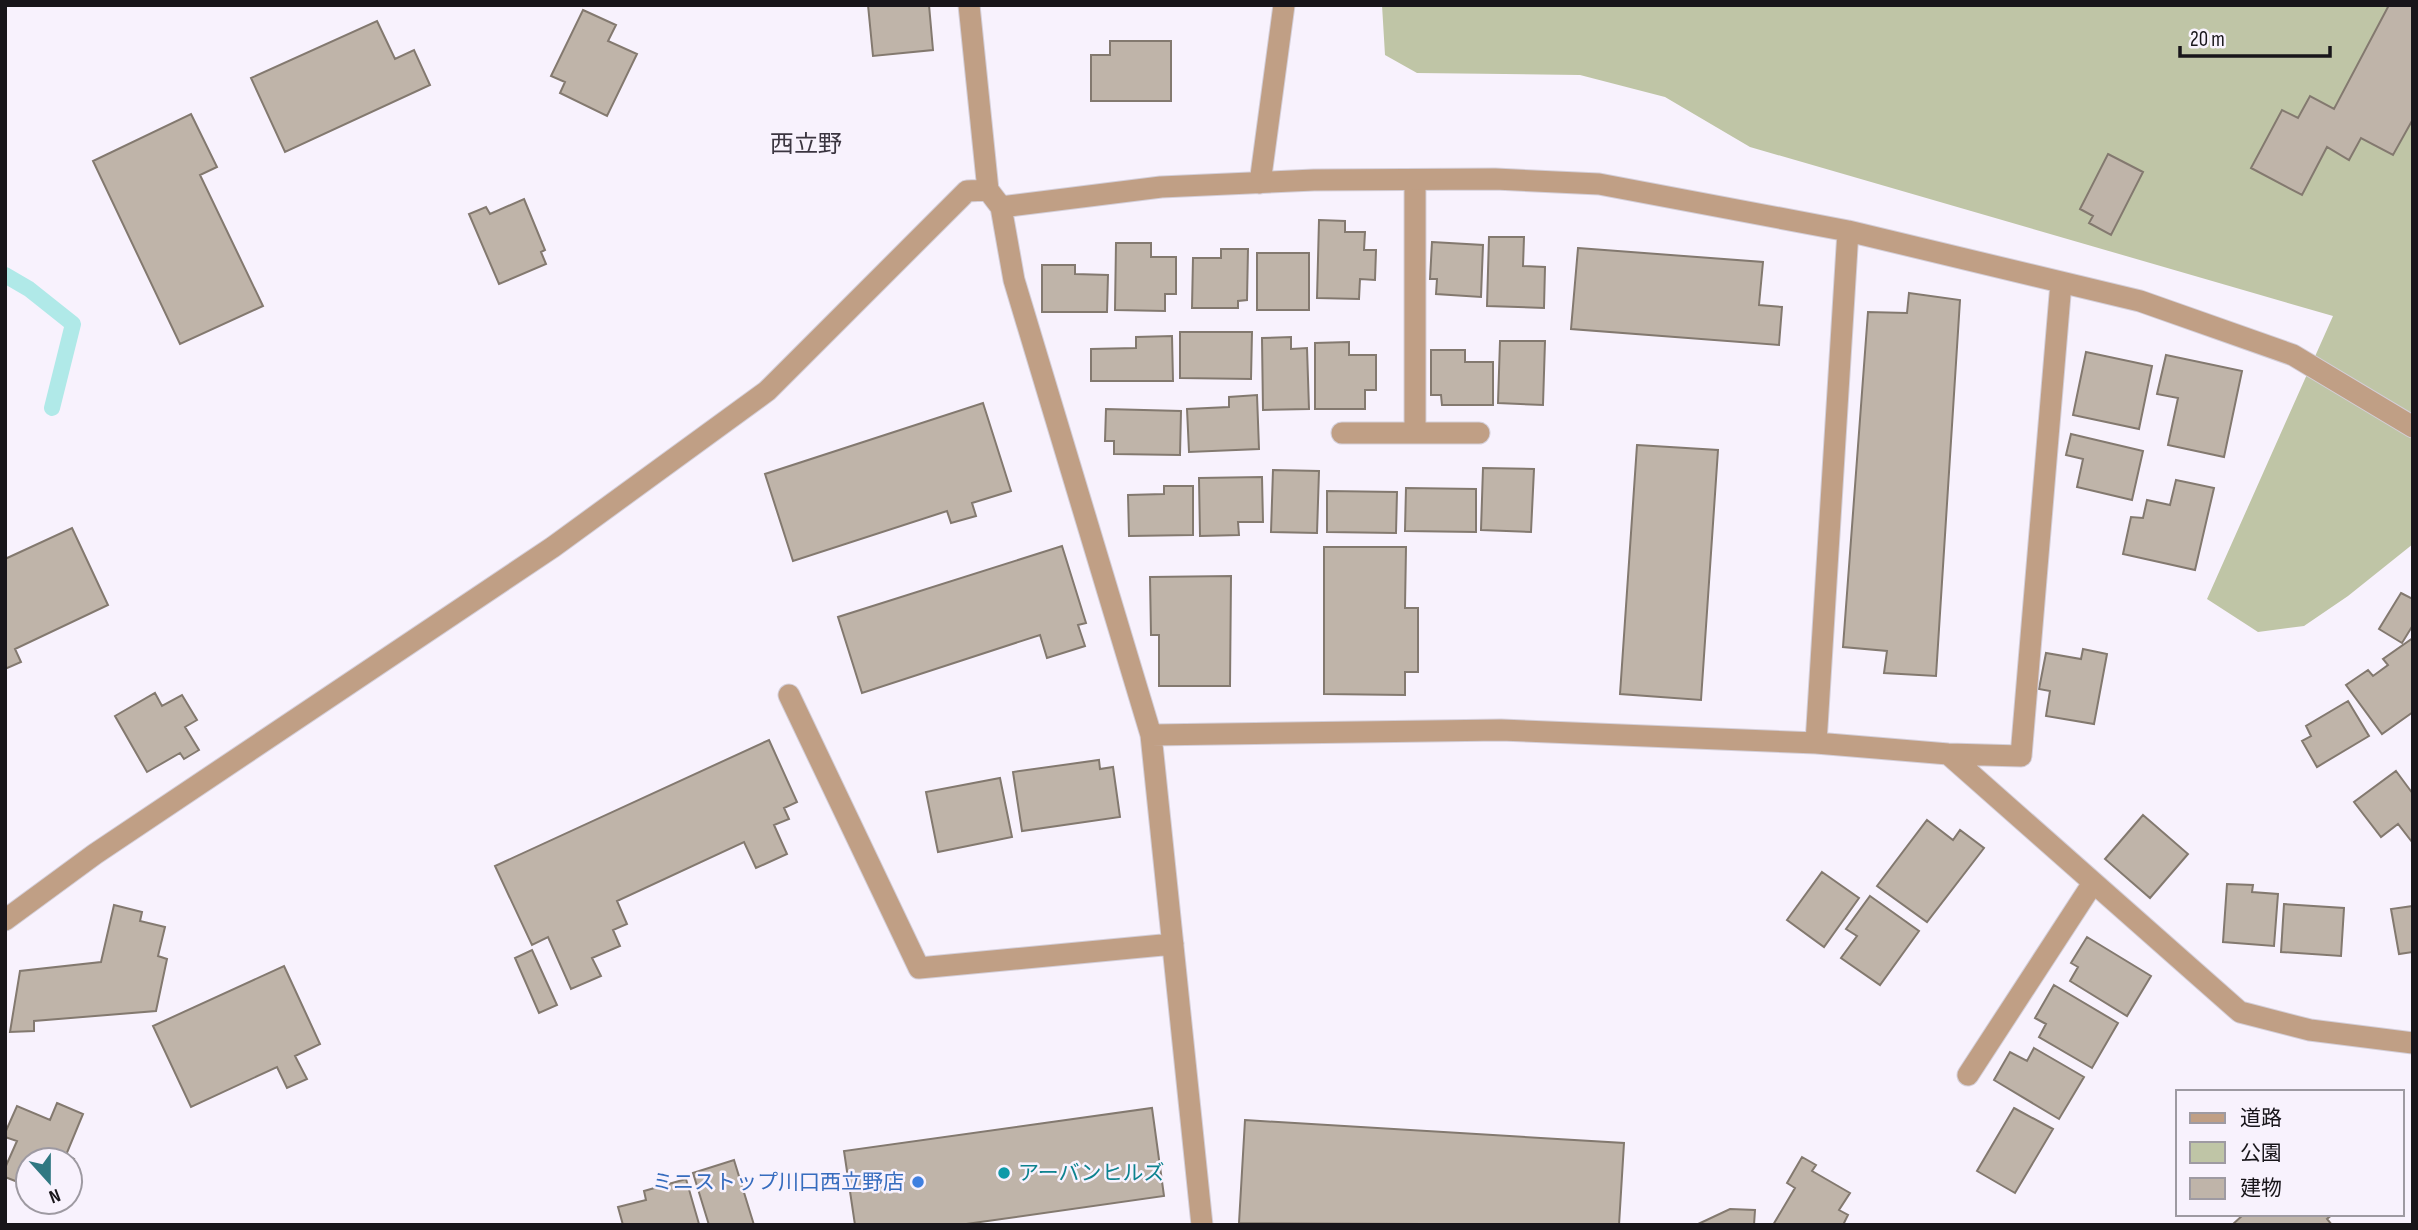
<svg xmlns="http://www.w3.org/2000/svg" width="2418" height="1230" font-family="'Sofia Sans Condensed','Noto Sans JP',sans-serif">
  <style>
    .green { fill: #bfc5a6 }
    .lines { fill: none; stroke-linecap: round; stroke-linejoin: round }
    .stream { stroke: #b0e9e8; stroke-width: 16 }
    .building { fill: #bfb4a9; stroke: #83796f; stroke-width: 2 }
    .lane-casing { stroke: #d4cfd9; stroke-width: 23 }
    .street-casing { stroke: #d4cfd9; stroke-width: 23 }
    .lane { stroke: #c09f85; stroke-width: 21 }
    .street { stroke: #c09f85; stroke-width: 21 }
    .culture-dot { fill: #0f9aa8; stroke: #f8f2fd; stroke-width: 2.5 }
    .shop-dot { fill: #3f7fe0; stroke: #f8f2fd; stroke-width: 2.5 }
    .labels { text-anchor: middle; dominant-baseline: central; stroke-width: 5; stroke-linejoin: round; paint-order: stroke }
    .culture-label { font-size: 21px; fill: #0d838f; stroke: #f8f2fd; text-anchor: start }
    .shop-label { font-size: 21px; fill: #366cbe; stroke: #f8f2fd; text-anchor: end }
    .quarter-label { font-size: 24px; fill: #3b3540; stroke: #f8f2fd }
  </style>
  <rect width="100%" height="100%" fill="#f8f2fd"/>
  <path class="green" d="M1382 5H2413V544L2348 596 2304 626 2258 632 2207 599 2333 316 1750 147 1665 97 1580 75 1417 73 1385 55Z"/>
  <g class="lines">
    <path class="stream" d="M5 275 29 289 73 324 52 408"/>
  </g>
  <path class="building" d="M868 5H929L933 50 873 56Z
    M2389 5H2413V119L2393 155 2361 138 2349 160 2327 147 2302 195 2251 168 2282 110 2298 118 2310 96 2334 109Z
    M583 10 616 25 608 41 637 54 607 116 560 93 565 82 551 76Z
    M377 21 395 59 414 50 430 85 285 152 251 78Z
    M1110 41H1171V101H1091V55H1110Z
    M191 114 217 167 200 175 263 306 180 344 93 161Z
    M2108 154 2143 172 2111 235 2089 223 2093 216 2080 209Z
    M524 199 545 250 541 252 546 264 499 284 469 214 486 207 490 214Z
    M1319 220 1345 221V232H1365L1364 250H1376L1375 280 1360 279 1359 299 1317 298Z
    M1489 237H1524L1523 266 1545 267 1544 308 1487 306Z
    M1432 242 1483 245 1481 297 1436 294 1437 279H1430Z
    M1116 243H1151V257H1176V294H1165V311L1115 310Z
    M1578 248 1763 262 1759 305 1782 307 1779 345 1571 329Z
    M1221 249H1248L1247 300 1238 301V308H1192L1193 258H1221Z
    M1257 253H1309V310H1257Z
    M1042 265H1075V274L1108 275 1107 312H1042Z
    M1909 293 1960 300 1936 676 1884 673 1887 651 1843 647 1868 312 1907 313Z
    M1180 332H1252L1251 379 1180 378Z
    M1172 336 1173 381H1091V349L1136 348V337Z
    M1291 337V349L1307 348 1309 409 1263 410 1262 338Z
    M1500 341H1545L1543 405 1498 403Z
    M1349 342V355H1376V390H1365V409H1315V343Z
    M1431 350H1465V362H1493V405H1442L1441 395H1431Z
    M2086 352 2152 366 2139 429 2073 415Z
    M2166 355 2242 371 2224 457 2168 445 2178 398 2157 394Z
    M1257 395 1259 449 1189 452 1187 409 1229 407V397Z
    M983 403 1011 491 972 503 976 516 951 523 947 511 793 561 765 474Z
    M1106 409 1181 411 1180 455 1114 454V441H1105Z
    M2071 434 2143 451 2132 500 2077 487 2083 459 2066 455Z
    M1637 445 1718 450 1701 700 1620 694Z
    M1483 468 1534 469 1531 532 1481 530Z
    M1273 470 1319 471 1317 533 1271 532Z
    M1262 477 1263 522H1238L1239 535 1200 536 1199 478Z
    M2176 480 2214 488 2195 570 2123 554 2131 517 2143 518 2147 500 2170 505Z
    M1164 486H1193V535L1129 536 1128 495 1164 494Z
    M1406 488 1476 489V532L1405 531Z
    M1327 491 1397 492 1396 533 1327 532Z
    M72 528 108 605 15 649 21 662 5 669V559Z
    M1062 546 1086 623 1078 625 1085 646 1047 658 1040 635 862 693 838 617Z
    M1324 547H1406L1405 608H1418V672H1405V695L1324 694Z
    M1231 576 1230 686H1159V635H1151L1150 577Z
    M2401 593 2413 599V625L2402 643 2379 629Z
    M2413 638V712L2382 734 2346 685 2368 670 2373 676 2388 665 2383 659Z
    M2083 649 2107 654 2094 724 2046 716 2050 691 2039 689 2046 653 2081 659Z
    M155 693 162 706 182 695 197 720 185 727 199 750 184 759 180 753 147 772 115 716Z
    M2348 701 2369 736 2317 767 2302 741 2311 736 2306 726Z
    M769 740 797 802 784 808 789 819 774 825 787 854 756 868 744 842 617 901 627 924 613 930 620 946 592 958 601 976 571 989 548 937 532 945 495 866Z
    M1099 760 1100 769 1113 767 1120 817 1022 831 1013 772Z
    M2396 771 2413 794 2412 842 2398 824 2381 837 2354 802Z
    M1000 778 1012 837 938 852 926 792Z
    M2143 815 2188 854 2150 898 2105 859Z
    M1927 820 1953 840 1960 830 1984 848 1927 922 1877 886Z
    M1822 872 1859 898 1824 947 1787 920Z
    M2227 884 2253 885 2252 892 2278 894 2274 946 2223 942Z
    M1870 896 1919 931 1880 985 1841 958 1857 936 1846 929Z
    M2284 904 2344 908 2341 956 2281 952Z
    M114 905 142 912 140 921 165 927 158 956 167 959 156 1011 34 1021V1031L10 1032 20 971 101 962Z
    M2413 906V952L2399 954 2391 909Z
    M2087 937 2151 976 2127 1016 2070 981 2078 967 2071 963Z
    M532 950 557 1005 539 1013 515 958Z
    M284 966 320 1044 295 1056 307 1079 287 1088 277 1067 191 1107 153 1026Z
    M2054 985 2118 1023 2092 1068 2039 1037 2046 1024 2035 1018Z
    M2034 1048 2084 1077 2059 1119 1994 1080 2010 1052 2027 1061Z
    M57 1103 83 1114 66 1155 74 1159 70 1168V1160H28V1186L5 1177V1168L17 1141 5 1137V1133L17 1106 50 1120Z
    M1152 1108 1164 1196 959 1225H855L844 1151Z
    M2014 1108 2053 1129 2015 1193 1977 1171Z
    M1245 1120 1624 1143 1619 1225 1239 1223Z
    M1802 1157 1816 1165 1812 1171 1850 1193 1839 1210 1848 1215 1843 1225H1773L1795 1188 1787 1183Z
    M734 1160 754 1225H709L693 1173Z
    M686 1179 699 1224 623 1225 618 1207 646 1200 644 1191Z
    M1730 1209 1755 1210 1754 1225H1696Z
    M2244 1214H2333L2327 1219 2332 1225H2232Z"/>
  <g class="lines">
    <g class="lane-casing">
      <path id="lane" d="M1342 433H1479
        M1415 433V180"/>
    </g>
    <g class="street-casing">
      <path id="street" d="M969 5 988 190
        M1260 183 1284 5
        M1001 207 1014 280 1151 735 1202 1225
        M1848 231 1816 743 1948 754 2021 756 2061 283
        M789 695 919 968 1173 944
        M1151 735 1501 730 1816 743
        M1948 754 2240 1012 2310 1030 2413 1043
        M5 920 95 854 553 547 767 391 967 191 988 190 1001 207 1161 187 1314 180 1495 179 1599 184 1848 231 2140 301 2293 355 2413 427
        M1968 1075 2093 883"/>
    </g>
    <use href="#lane" class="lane"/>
    <use href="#street" class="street"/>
  </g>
  <circle class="culture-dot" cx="1004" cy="1173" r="7"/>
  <circle class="shop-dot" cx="918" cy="1182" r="7"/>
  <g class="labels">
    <g class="culture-label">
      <text x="1018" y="1173">アーバンヒルズ</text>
    </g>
    <g class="shop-label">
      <text x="904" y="1182">ミニストップ川口西立野店</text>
    </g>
    <g class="quarter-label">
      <text x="806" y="144">西立野</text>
    </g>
  </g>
  <rect width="2418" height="1230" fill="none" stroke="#18151a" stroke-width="14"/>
  <rect x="2176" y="1090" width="228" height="126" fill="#f8f2fd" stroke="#9e9aa2" stroke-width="2"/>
  <rect x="2190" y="1113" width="35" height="10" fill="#c09f85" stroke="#9e9aa2" stroke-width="2"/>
  <text x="2240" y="1125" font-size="21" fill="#18151a">道路</text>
  <rect x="2190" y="1142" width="35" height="21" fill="#bfc5a6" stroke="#9e9aa2" stroke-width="2"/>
  <text x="2240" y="1160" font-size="21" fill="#18151a">公園</text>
  <rect x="2190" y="1178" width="35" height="21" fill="#bfb4a9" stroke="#9e9aa2" stroke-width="2"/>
  <text x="2240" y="1195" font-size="21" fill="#18151a">建物</text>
  <g transform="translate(49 1181) rotate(159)"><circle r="33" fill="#f8f2fd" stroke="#9e9aa2" stroke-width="2"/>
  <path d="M0-5L12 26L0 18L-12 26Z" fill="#307882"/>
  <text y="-10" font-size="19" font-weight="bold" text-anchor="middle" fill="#18151a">N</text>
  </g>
  <path d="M2180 46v10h150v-10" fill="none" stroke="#18151a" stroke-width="3.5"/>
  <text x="2190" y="46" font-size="21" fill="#18151a" stroke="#f8f2fd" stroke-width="5" paint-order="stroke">20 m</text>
</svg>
